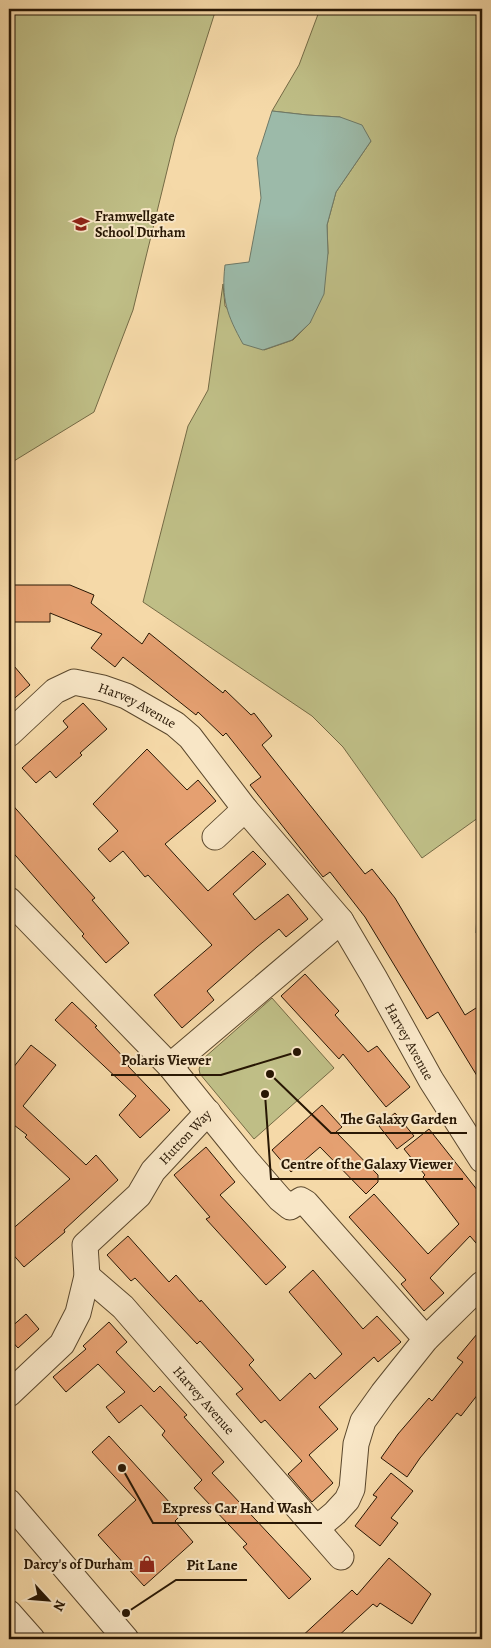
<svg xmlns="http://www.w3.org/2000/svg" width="491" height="1648" font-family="Alegreya,serif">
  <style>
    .green { fill: #bfbe86; stroke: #746a45 }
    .water { fill: #9cbaa9; stroke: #6e7967 }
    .building { fill: #e5a071; stroke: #281704 }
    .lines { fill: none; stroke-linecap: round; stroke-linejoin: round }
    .minor-casing { stroke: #5b482d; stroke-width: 27 }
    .minor { stroke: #f8e6c6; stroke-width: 25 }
    .labels { text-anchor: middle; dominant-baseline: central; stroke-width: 4; stroke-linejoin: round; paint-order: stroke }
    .poi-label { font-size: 14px; font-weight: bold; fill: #281704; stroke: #f8e6c6; text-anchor: start }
    .street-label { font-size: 14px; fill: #281704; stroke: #f8e6c6 }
    .leader { fill: none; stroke: #281704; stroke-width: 2 }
    .callout-dot { fill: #281704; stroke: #f8e6c6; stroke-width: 2 }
    .callout-label { font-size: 15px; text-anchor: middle; font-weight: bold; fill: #281704; stroke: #f8e6c6; stroke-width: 4; stroke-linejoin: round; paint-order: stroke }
  </style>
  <rect width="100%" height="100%" fill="#f5d9a8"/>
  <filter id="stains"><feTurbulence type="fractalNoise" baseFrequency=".004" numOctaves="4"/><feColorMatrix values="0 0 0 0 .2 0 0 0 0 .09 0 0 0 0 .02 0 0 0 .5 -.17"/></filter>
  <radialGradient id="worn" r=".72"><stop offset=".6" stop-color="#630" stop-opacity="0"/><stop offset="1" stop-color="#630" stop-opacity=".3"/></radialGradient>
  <path class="green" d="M9 9H216L175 138 133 310 94 412 9 464Z
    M320 9H482V815L422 858 343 747 312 716 143 602 188 426 208 390 223 284 225 306 264 350 293 340 310 323 328 253 327 225 336 192 371 141 340 117 307 115 272 111 299 65Z
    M272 998 334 1068 254 1139 200 1074 199 1069 204 1058Z"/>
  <path class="water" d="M272 111 307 115 340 117 362 125 371 141 336 192 327 225 328 253 324 294 310 323 292 340 263 350 243 344C227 315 221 299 225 265L249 262 261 198 257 158Z
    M482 850V937L476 933 480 853Z"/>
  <path class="building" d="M9 585H70L94 595 91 603 142 644 149 633 223 693 225 690 251 715 254 713 272 736 262 745 365 874 372 869 395 898 465 1015 476 1008 482 1017V1084L438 1012 427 1019 365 917 330 872 323 877 250 785 261 777 226 733 223 736 198 712 196 715 123 657 115 667 91 648 102 634 50 613V622H9Z
    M9 660 30 685 9 703Z
    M83 703 107 729 80 753 82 755 56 778 50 771 36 783 22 768 68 727 63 721Z
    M147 749 187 790 198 780 216 801 165 844 208 891 253 851 266 864 233 894 255 920 288 894 308 919 286 937 279 929 257 947 207 991 214 1000 182 1028 154 995 212 945 148 875 145 877 123 851 110 862 98 849 118 831 93 804Z
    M9 801 95 898 92 900 129 943 106 963 82 936 84 934 9 848Z
    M305 974 339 1011 335 1015 368 1052 377 1046 410 1087 386 1107 343 1054 339 1059 281 996Z
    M72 1002 97 1026 95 1027 130 1064 128 1066 170 1110 140 1138 119 1115 136 1096 55 1020Z
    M31 1045 56 1065 23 1106 86 1165 96 1155 118 1180 64 1230 65 1232 24 1267 9 1250V1232L70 1179 25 1137 27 1135 10 1122 9 1123V1073Z
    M322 1105 342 1127 336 1132 378 1175V1182L366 1194 320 1147 291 1172 272 1150Z
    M395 1113 414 1136 397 1149 379 1126Z
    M429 1129 482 1196V1250L470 1236 430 1278 444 1293 424 1311 401 1284 406 1280 349 1217 374 1194 428 1254 459 1224 423 1177 425 1175 404 1149Z
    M206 1147 235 1182 220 1195 286 1267 266 1285 206 1219 210 1217 174 1175Z
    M128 1236 169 1282 176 1275 200 1302 201 1300 254 1360 249 1365 280 1401 310 1373 315 1379 342 1354 289 1292 313 1270 363 1329 377 1316 401 1342 378 1362 374 1357 319 1407 338 1429 309 1455 333 1483 312 1502 288 1474 302 1461 265 1420 261 1423 236 1394 243 1389 200 1341 197 1344 135 1278 131 1281 107 1255Z
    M26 1314 39 1329 18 1348 9 1338V1329Z
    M109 1322 127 1342 116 1352 154 1392 160 1386 187 1415 184 1417 224 1462 212 1473 311 1579 289 1599 243 1547 247 1544 194 1488 202 1480 162 1435 165 1431 141 1405 119 1423 106 1407 125 1392 98 1364 66 1392 53 1377 86 1349 83 1346Z
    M482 1328V1389L461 1416 457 1413 420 1458 407 1477 381 1458 398 1434 429 1398 432 1401 463 1362 457 1358Z
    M109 1436 181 1515 175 1521 193 1542 144 1586 98 1535 136 1500 92 1452Z
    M391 1473 413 1491 391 1518 398 1523 380 1546 355 1526 377 1497 373 1495Z
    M389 1558 431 1594 412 1624 380 1603 377 1607 373 1604 335 1639H299L352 1590 357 1595Z"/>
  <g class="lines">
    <g class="minor-casing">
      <g id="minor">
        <path id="s1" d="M9 734 55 691 74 682 103 688 126 696 175 724 190 737 245 809 341 921 374 977 431 1080 482 1160"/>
        <path d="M215 837 245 809"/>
        <path d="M9 900 170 1066 247 1161 280 1199 290 1207 301 1200 306 1203 426 1339"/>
        <path d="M170 1066 341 921"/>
        <path id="s2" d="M87 1276 123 1307 341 1557"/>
        <path id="s3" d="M9 1394 62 1344 78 1313 87 1276 85 1245 139 1195 153 1171 208 1112"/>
        <path d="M9 1502 126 1639"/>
        <path d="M317 1528 335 1513 347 1500 352 1489 356 1444 363 1421 383 1393 426 1339 482 1284"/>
        <path d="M9 1613 32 1639"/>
      </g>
    </g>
    <use href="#minor" class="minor"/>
  </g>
  <defs>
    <g id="school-bare" transform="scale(1.35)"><path d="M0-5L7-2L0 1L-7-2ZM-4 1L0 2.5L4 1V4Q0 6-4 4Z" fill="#8f2418" stroke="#f8e6c6" stroke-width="2.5" paint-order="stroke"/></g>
    <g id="shop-bare" transform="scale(1.35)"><path d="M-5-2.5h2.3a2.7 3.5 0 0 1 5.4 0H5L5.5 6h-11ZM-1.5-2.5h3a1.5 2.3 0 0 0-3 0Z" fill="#8f2418" stroke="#f8e6c6" stroke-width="2.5" paint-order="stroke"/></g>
  </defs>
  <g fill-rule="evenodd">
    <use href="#school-bare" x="81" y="224"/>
    <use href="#shop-bare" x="147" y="1564"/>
  </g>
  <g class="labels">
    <g class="poi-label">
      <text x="95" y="216">Framwellgate<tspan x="95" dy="16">School Durham</tspan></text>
      <text x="133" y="1564" text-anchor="end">Darcy's of Durham</text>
    </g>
    <g class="street-label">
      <text stroke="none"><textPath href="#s1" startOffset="152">Harvey Avenue</textPath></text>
      <text stroke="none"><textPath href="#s1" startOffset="591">Harvey Avenue</textPath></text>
      <text stroke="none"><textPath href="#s3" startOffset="325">Hutton Way</textPath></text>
      <text stroke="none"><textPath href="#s2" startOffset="171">Harvey Avenue</textPath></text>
    </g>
  </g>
  <path class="leader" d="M297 1052L221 1075H111M270 1074L331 1133H467M265 1094L271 1179H463M122 1468L153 1523H322M126 1613L176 1580H247"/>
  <g class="callout-dot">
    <circle cx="297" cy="1052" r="5"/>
    <circle cx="270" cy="1074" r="5"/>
    <circle cx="265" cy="1094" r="5"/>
    <circle cx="122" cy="1468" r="5"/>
    <circle cx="126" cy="1613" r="5"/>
  </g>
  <g class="callout-label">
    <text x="166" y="1065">Polaris Viewer</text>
    <text x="399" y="1124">The Galaxy Garden</text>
    <text x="367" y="1169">Centre of the Galaxy Viewer</text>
    <text x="237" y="1513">Express Car Hand Wash</text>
    <text x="212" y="1570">Pit Lane</text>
  </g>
  <rect width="491" height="1648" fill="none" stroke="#f5d9a8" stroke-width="30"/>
  <rect x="10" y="10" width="471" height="1628" fill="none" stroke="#281704" stroke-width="2.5"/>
  <rect x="15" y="15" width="461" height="1618" fill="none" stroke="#281704"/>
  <g transform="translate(48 1600) rotate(116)" stroke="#f8e6c6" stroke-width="4" paint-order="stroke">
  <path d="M0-4L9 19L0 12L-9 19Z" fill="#281704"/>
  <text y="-8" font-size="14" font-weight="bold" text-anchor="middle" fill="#281704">N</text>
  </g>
  <rect width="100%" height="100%" filter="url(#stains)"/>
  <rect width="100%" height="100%" fill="url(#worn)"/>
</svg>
